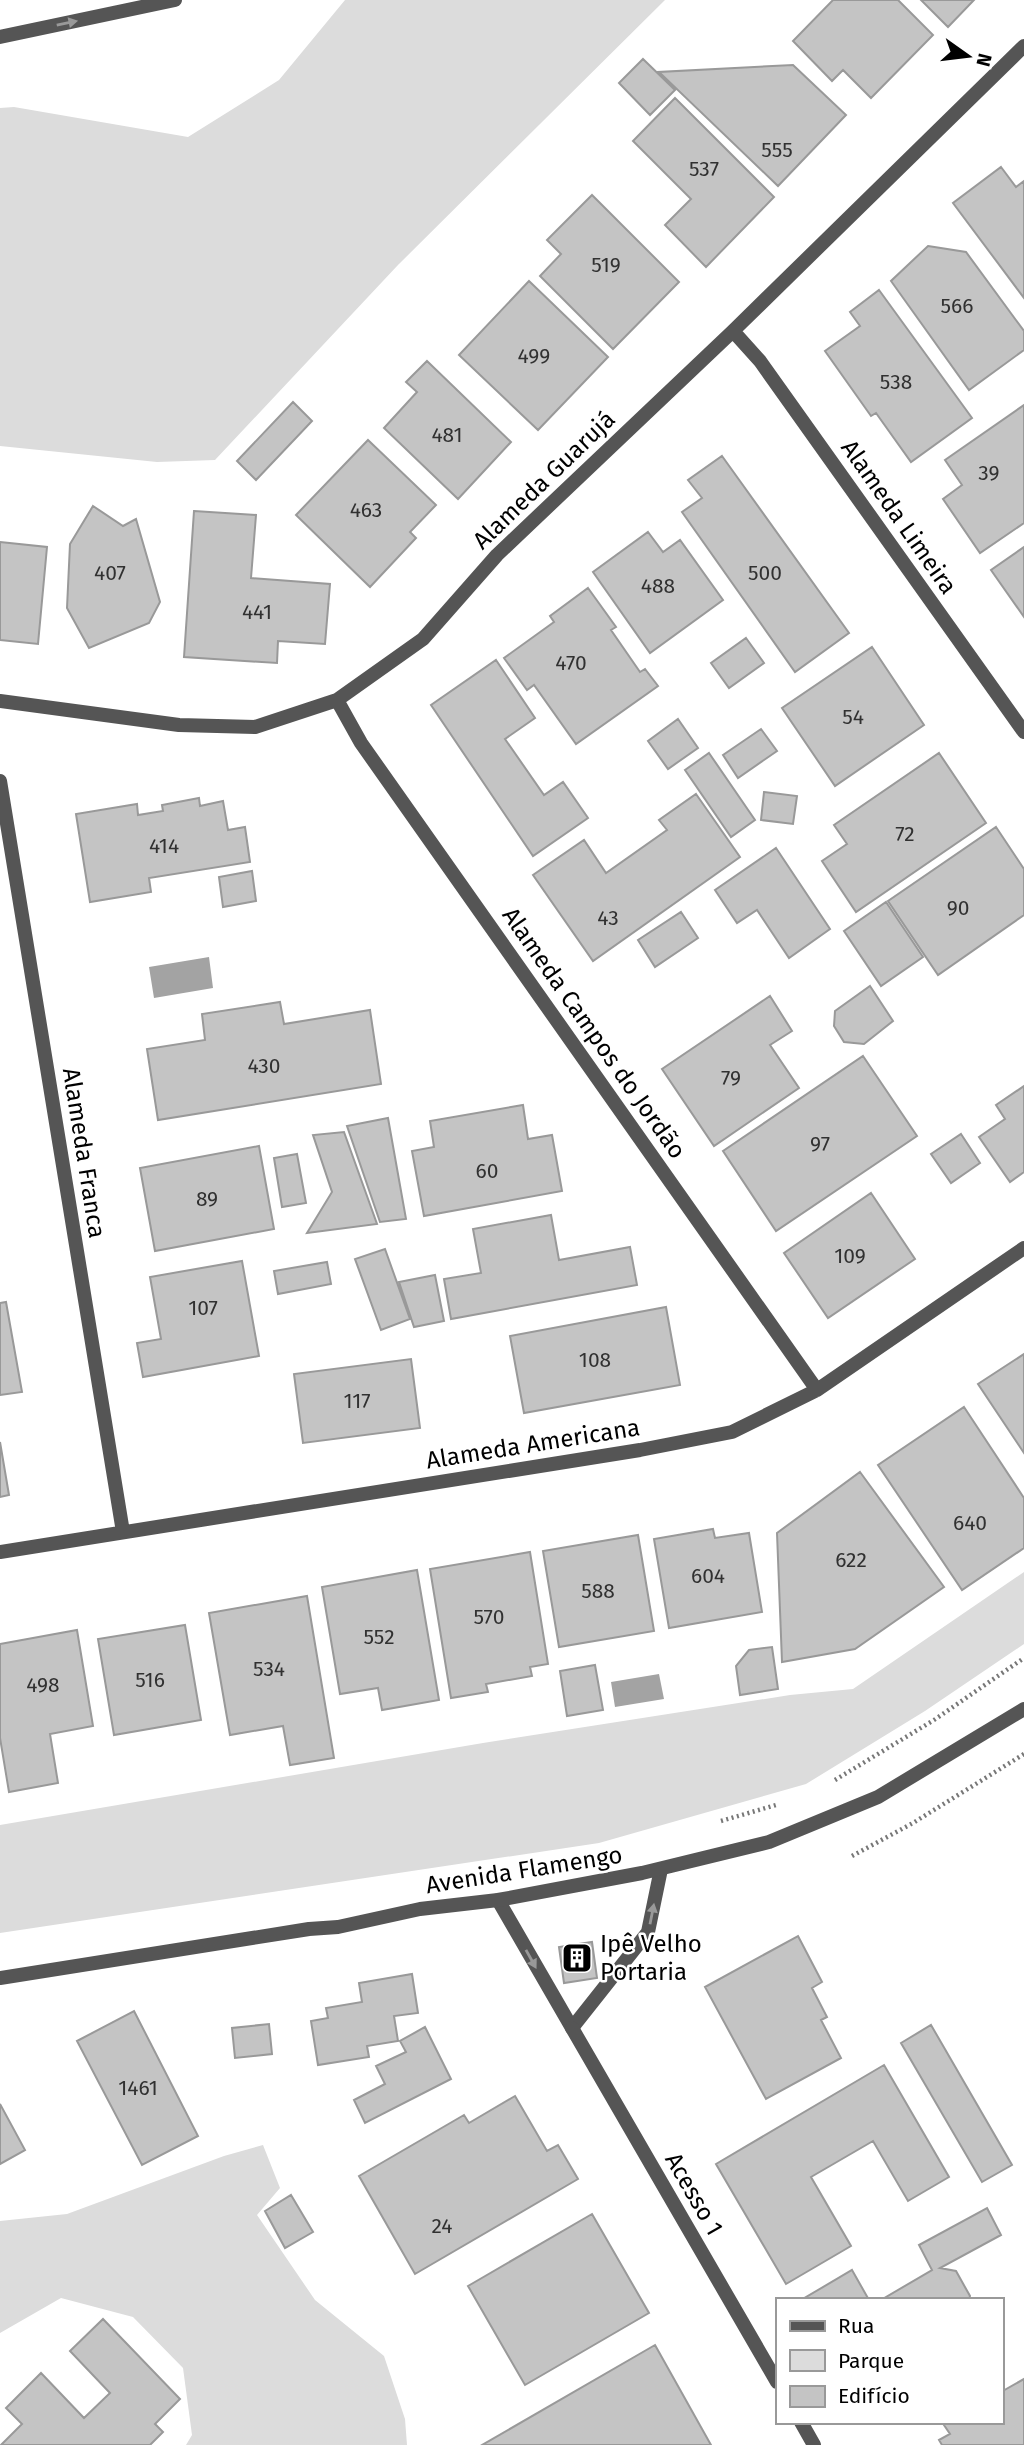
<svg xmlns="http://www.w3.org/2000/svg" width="1024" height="2445" font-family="'Fira Sans',sans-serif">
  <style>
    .green { fill: #dcdcdc }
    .water { fill: #a3a3a3 }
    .building { fill: #c4c4c4; stroke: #999; stroke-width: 2 }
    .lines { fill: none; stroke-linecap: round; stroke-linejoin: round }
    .path { stroke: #777; stroke-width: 4.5; stroke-dasharray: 2 3.5; stroke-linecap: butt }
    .service { stroke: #555; stroke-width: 14 }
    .minor { stroke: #555; stroke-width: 14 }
    .tertiary { stroke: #555; stroke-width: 14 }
    .oneway { fill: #999 }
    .labels { text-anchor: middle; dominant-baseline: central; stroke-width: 5; stroke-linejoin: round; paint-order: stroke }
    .number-label { font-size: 21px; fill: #313131 }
    .street-label { font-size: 24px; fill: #000; stroke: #fff }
    .poi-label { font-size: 24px; fill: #000; stroke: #fff; text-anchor: start }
  </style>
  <rect width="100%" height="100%" fill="#fff"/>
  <path class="green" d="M345 0H665L398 265 215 460 157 462 0 446V108L14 107 188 137 279 80Z
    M1024 1572V1644L925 1711 806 1784 599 1843 0 1933V1825L483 1743 790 1695 853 1689Z
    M263 2145 280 2188 257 2215 315 2300 384 2356 405 2419 407 2445H186L192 2435 183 2368 133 2317 61 2298 0 2333V2221L67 2214 224 2156Z"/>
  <path class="water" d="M209 957 213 988 154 998 149 967Z
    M659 1674 664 1699 615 1707 611 1682Z"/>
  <path class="building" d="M833 0H898L933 35 871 98 843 70 832 81 793 41Z
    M921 0H974L948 27Z
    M643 59 675 90 650 115 619 83Z
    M793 65 846 115 778 186 659 72Z
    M675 98 774 197 706 267 665 225 691 199 633 141Z
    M1001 167 1016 187 1024 181V298L953 203Z
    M592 195 679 282 613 349 540 276 561 254 547 240Z
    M928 246 966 252 1024 331V350L969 390 891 281Z
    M529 281 608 357 538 430 459 355Z
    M879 290 972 418 911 462 876 413 871 416 825 351 860 326 850 312Z
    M427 361 511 442 458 499 384 428 417 392 406 382Z
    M293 402 312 421 256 480 237 461Z
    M1024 405V523L980 553 943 499 962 485 945 460Z
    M368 440 436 505 410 532 416 538 370 587 296 515Z
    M722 456 849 633 795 672 682 512 702 498 688 480Z
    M93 506 123 526 136 519 160 602 149 623 89 648 67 608 70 544Z
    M194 511 256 515 251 578 330 584 325 644 278 641 277 663 184 657Z
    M648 532 663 552 680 540 723 600 650 653 593 572Z
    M0 542 47 547 38 644 0 640Z
    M1024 547V617L991 570Z
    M588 588 616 627 611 630 640 672 645 669 658 686 576 744 534 685 527 690 504 658 554 622 550 616Z
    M746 638 764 663 729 688 711 663Z
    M872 647 924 725 835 786 782 708Z
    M496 660 535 718 505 739 544 795 563 782 588 818 533 856 431 705Z
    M678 719 698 748 668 769 648 741Z
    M761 729 777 751 738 778 723 755Z
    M709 753 755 820 731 837 685 770Z
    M939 753 986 823 856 912 822 861 847 844 834 825Z
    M764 792 797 796 793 824 761 820Z
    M696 794 740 857 593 961 533 875 584 840 606 873 667 830 659 820Z
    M199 798 200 806 223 801 228 830 245 827 250 862 149 878 151 892 90 902 76 814 137 804 138 815 163 811 162 805Z
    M996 827 1024 869V915L938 975 888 901Z
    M776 848 830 929 789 958 757 910 737 923 715 890Z
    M252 871 256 901 223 907 219 877Z
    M886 902 923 957 881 986 844 931Z
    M681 912 698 938 655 967 638 940Z
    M870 986 893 1021 864 1044 844 1042 834 1026 835 1011Z
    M770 996 792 1031 770 1045 799 1088 714 1146 662 1069Z
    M280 1002 284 1024 370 1010 381 1084 158 1120 147 1049 205 1040 202 1014Z
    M863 1056 917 1136 776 1231 723 1151Z
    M1024 1086V1172L1010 1182 979 1137 1005 1119 996 1105Z
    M523 1105 528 1139 552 1135 562 1191 424 1216 412 1151 434 1147 430 1121Z
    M388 1118 406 1219 380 1222 347 1126Z
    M344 1132 377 1224 307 1233 332 1192 313 1135Z
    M961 1134 980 1163 951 1183 931 1154Z
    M259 1146 274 1229 155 1251 140 1168Z
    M297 1154 306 1203 282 1207 274 1158Z
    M871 1193 915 1259 828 1318 784 1253Z
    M551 1215 559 1260 630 1247 637 1285 451 1319 444 1279 481 1273 473 1229Z
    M385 1249 410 1319 381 1330 355 1259Z
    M242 1261 259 1356 143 1377 137 1343 161 1339 150 1277Z
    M327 1262 331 1284 278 1294 274 1271Z
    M435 1275 444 1321 414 1327 399 1282Z
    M6 1302 22 1392 0 1395V1303Z
    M666 1307 680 1385 524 1413 510 1336Z
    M1024 1354V1453L978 1384Z
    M411 1359 420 1428 303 1443 294 1374Z
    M964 1407 1024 1498V1548L962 1590 878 1465Z
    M0 1442 9 1495 0 1497Z
    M860 1472 944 1587 855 1649 782 1662 777 1533Z
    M713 1529 715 1538 749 1533 762 1612 669 1628 654 1539Z
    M638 1535 654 1631 559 1647 543 1551Z
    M530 1552 548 1664 530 1667 532 1676 486 1684 488 1692 451 1698 430 1569Z
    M417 1570 439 1700 382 1710 378 1688 340 1694 322 1587Z
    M307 1596 334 1758 290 1765 283 1726 230 1735 209 1613Z
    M185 1625 201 1720 114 1735 98 1639Z
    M77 1630 93 1726 50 1734 58 1783 9 1792 0 1738V1644Z
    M772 1647 778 1689 740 1695 736 1666 749 1650Z
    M595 1665 603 1710 567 1716 560 1671Z
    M798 1936 822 1982 812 1988 827 2017 821 2020 841 2058 766 2099 705 1987Z
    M592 1942 597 1978 564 1983 559 1947Z
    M412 1974 418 2013 394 2016 398 2041 367 2046 369 2057 318 2065 311 2021 328 2018 326 2008 362 2002 359 1983Z
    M134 2011 198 2136 142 2165 77 2041Z
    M269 2024 272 2054 235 2058 232 2028Z
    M931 2025 1012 2165 982 2182 901 2043Z
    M425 2027 451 2079 365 2123 354 2100 385 2084 376 2066 406 2052 400 2041Z
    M884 2065 949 2177 908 2201 873 2141 811 2177 851 2246 786 2284 716 2164Z
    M515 2096 547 2151 558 2145 578 2179 415 2274 359 2176 464 2115 469 2123Z
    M0 2104 25 2150 0 2164Z
    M291 2195 313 2232 285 2248 265 2211Z
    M987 2208 1001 2235 940 2268 956 2271 970 2296 969 2300H881L932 2270 919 2245Z
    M592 2214 649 2313 525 2385 468 2286Z
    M852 2270 869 2300H801Z
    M103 2319 180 2399 155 2424 163 2432 150 2445H1L22 2424 6 2408 41 2373 84 2418 110 2393 70 2351Z
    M655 2345 711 2445H482Z
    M1024 2379V2445H942L939 2440 950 2434 944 2425 949 2422H1001V2392Z"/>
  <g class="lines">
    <path class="path" d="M835 1780 934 1720 1024 1658
      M721 1821 776 1805
      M852 1856 913 1823 1024 1754"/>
    <path class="service" d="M498 1900 572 2028 648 1932 661 1869"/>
    <path class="minor" d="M733 331 760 361 1024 732
      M337 700 361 743 817 1390
      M0 701 179 725 255 727 337 700 423 639 497 555 733 331 1024 46
      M0 781 123 1532
      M0 1552 640 1450 732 1432 817 1390 1024 1248
      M572 2028 777 2382
      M801 2422 814 2445"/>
    <path class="tertiary" d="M0 37 175 0
      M0 1978 309 1929 338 1927 420 1909 498 1900 642 1873 769 1842 878 1797 1024 1709"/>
  </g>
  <defs><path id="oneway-solid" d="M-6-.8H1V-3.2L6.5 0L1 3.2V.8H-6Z" transform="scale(1.75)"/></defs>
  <g class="oneway">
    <use href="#oneway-solid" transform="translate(67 23) rotate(-12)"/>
    <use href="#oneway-solid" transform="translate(652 1914) rotate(-79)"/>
    <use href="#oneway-solid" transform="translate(531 1959) rotate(61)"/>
  </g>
  <defs>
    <g id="building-square" transform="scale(1.575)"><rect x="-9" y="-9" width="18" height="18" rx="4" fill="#000" stroke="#fff"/><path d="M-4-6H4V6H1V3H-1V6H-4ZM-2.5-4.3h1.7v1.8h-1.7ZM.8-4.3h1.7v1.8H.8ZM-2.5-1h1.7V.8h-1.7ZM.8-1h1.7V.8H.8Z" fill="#fff"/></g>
  </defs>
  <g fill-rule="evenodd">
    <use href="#building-square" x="577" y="1958"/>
  </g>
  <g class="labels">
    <g class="number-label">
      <text x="777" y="150">555</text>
      <text x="704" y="169">537</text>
      <text x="606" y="265">519</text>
      <text x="957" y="306">566</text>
      <text x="534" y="356">499</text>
      <text x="896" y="382">538</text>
      <text x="447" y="435">481</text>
      <text x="989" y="473">39</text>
      <text x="366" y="510">463</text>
      <text x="110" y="573">407</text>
      <text x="765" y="573">500</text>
      <text x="658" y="586">488</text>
      <text x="257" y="612">441</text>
      <text x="571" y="663">470</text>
      <text x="853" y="717">54</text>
      <text x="905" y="834">72</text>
      <text x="164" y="846">414</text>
      <text x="958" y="908">90</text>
      <text x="608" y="918">43</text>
      <text x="264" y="1066">430</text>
      <text x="731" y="1078">79</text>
      <text x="820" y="1144">97</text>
      <text x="487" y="1171">60</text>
      <text x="207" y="1199">89</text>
      <text x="850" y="1256">109</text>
      <text x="203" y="1308">107</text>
      <text x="595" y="1360">108</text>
      <text x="357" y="1401">117</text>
      <text x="970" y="1523">640</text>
      <text x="851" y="1560">622</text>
      <text x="708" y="1576">604</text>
      <text x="598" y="1591">588</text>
      <text x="489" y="1617">570</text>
      <text x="379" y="1637">552</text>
      <text x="269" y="1669">534</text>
      <text x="150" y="1680">516</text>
      <text x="43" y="1685">498</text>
      <text x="138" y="2088">1461</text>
      <text x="442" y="2226">24</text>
    </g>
    <g class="street-label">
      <text transform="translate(544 480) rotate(-44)">Alameda Guarujá</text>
      <text transform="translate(899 517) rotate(55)">Alameda Limeira</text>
      <text transform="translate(594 1033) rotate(55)">Alameda Campos do Jordão</text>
      <text transform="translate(84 1153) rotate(81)">Alameda Franca</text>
      <text transform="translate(533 1444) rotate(-9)">Alameda Americana</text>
      <text transform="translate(524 1870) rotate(-9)">Avenida Flamengo</text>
      <text transform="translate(694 2194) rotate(60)">Acesso 1</text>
    </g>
    <g class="poi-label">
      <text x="600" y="1944">Ipê Velho<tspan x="600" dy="28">Portaria</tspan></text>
    </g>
  </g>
  <rect x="776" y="2298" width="228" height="126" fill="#ffffff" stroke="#999999" stroke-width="2"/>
  <rect x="790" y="2321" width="35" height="10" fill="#555555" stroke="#999999" stroke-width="2"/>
  <text x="838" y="2333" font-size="21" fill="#000000">Rua</text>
  <rect x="790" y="2350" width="35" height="21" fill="#dcdcdc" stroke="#999999" stroke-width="2"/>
  <text x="838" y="2368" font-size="21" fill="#000000">Parque</text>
  <rect x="790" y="2386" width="35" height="21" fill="#c4c4c4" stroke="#999999" stroke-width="2"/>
  <text x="838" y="2403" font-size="21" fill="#000000">Edifício</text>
  <g transform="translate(968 56) rotate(104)" stroke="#ffffff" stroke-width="5" paint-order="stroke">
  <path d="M0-5L12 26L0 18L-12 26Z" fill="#000000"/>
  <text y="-10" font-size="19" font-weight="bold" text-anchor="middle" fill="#000000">N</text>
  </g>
</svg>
